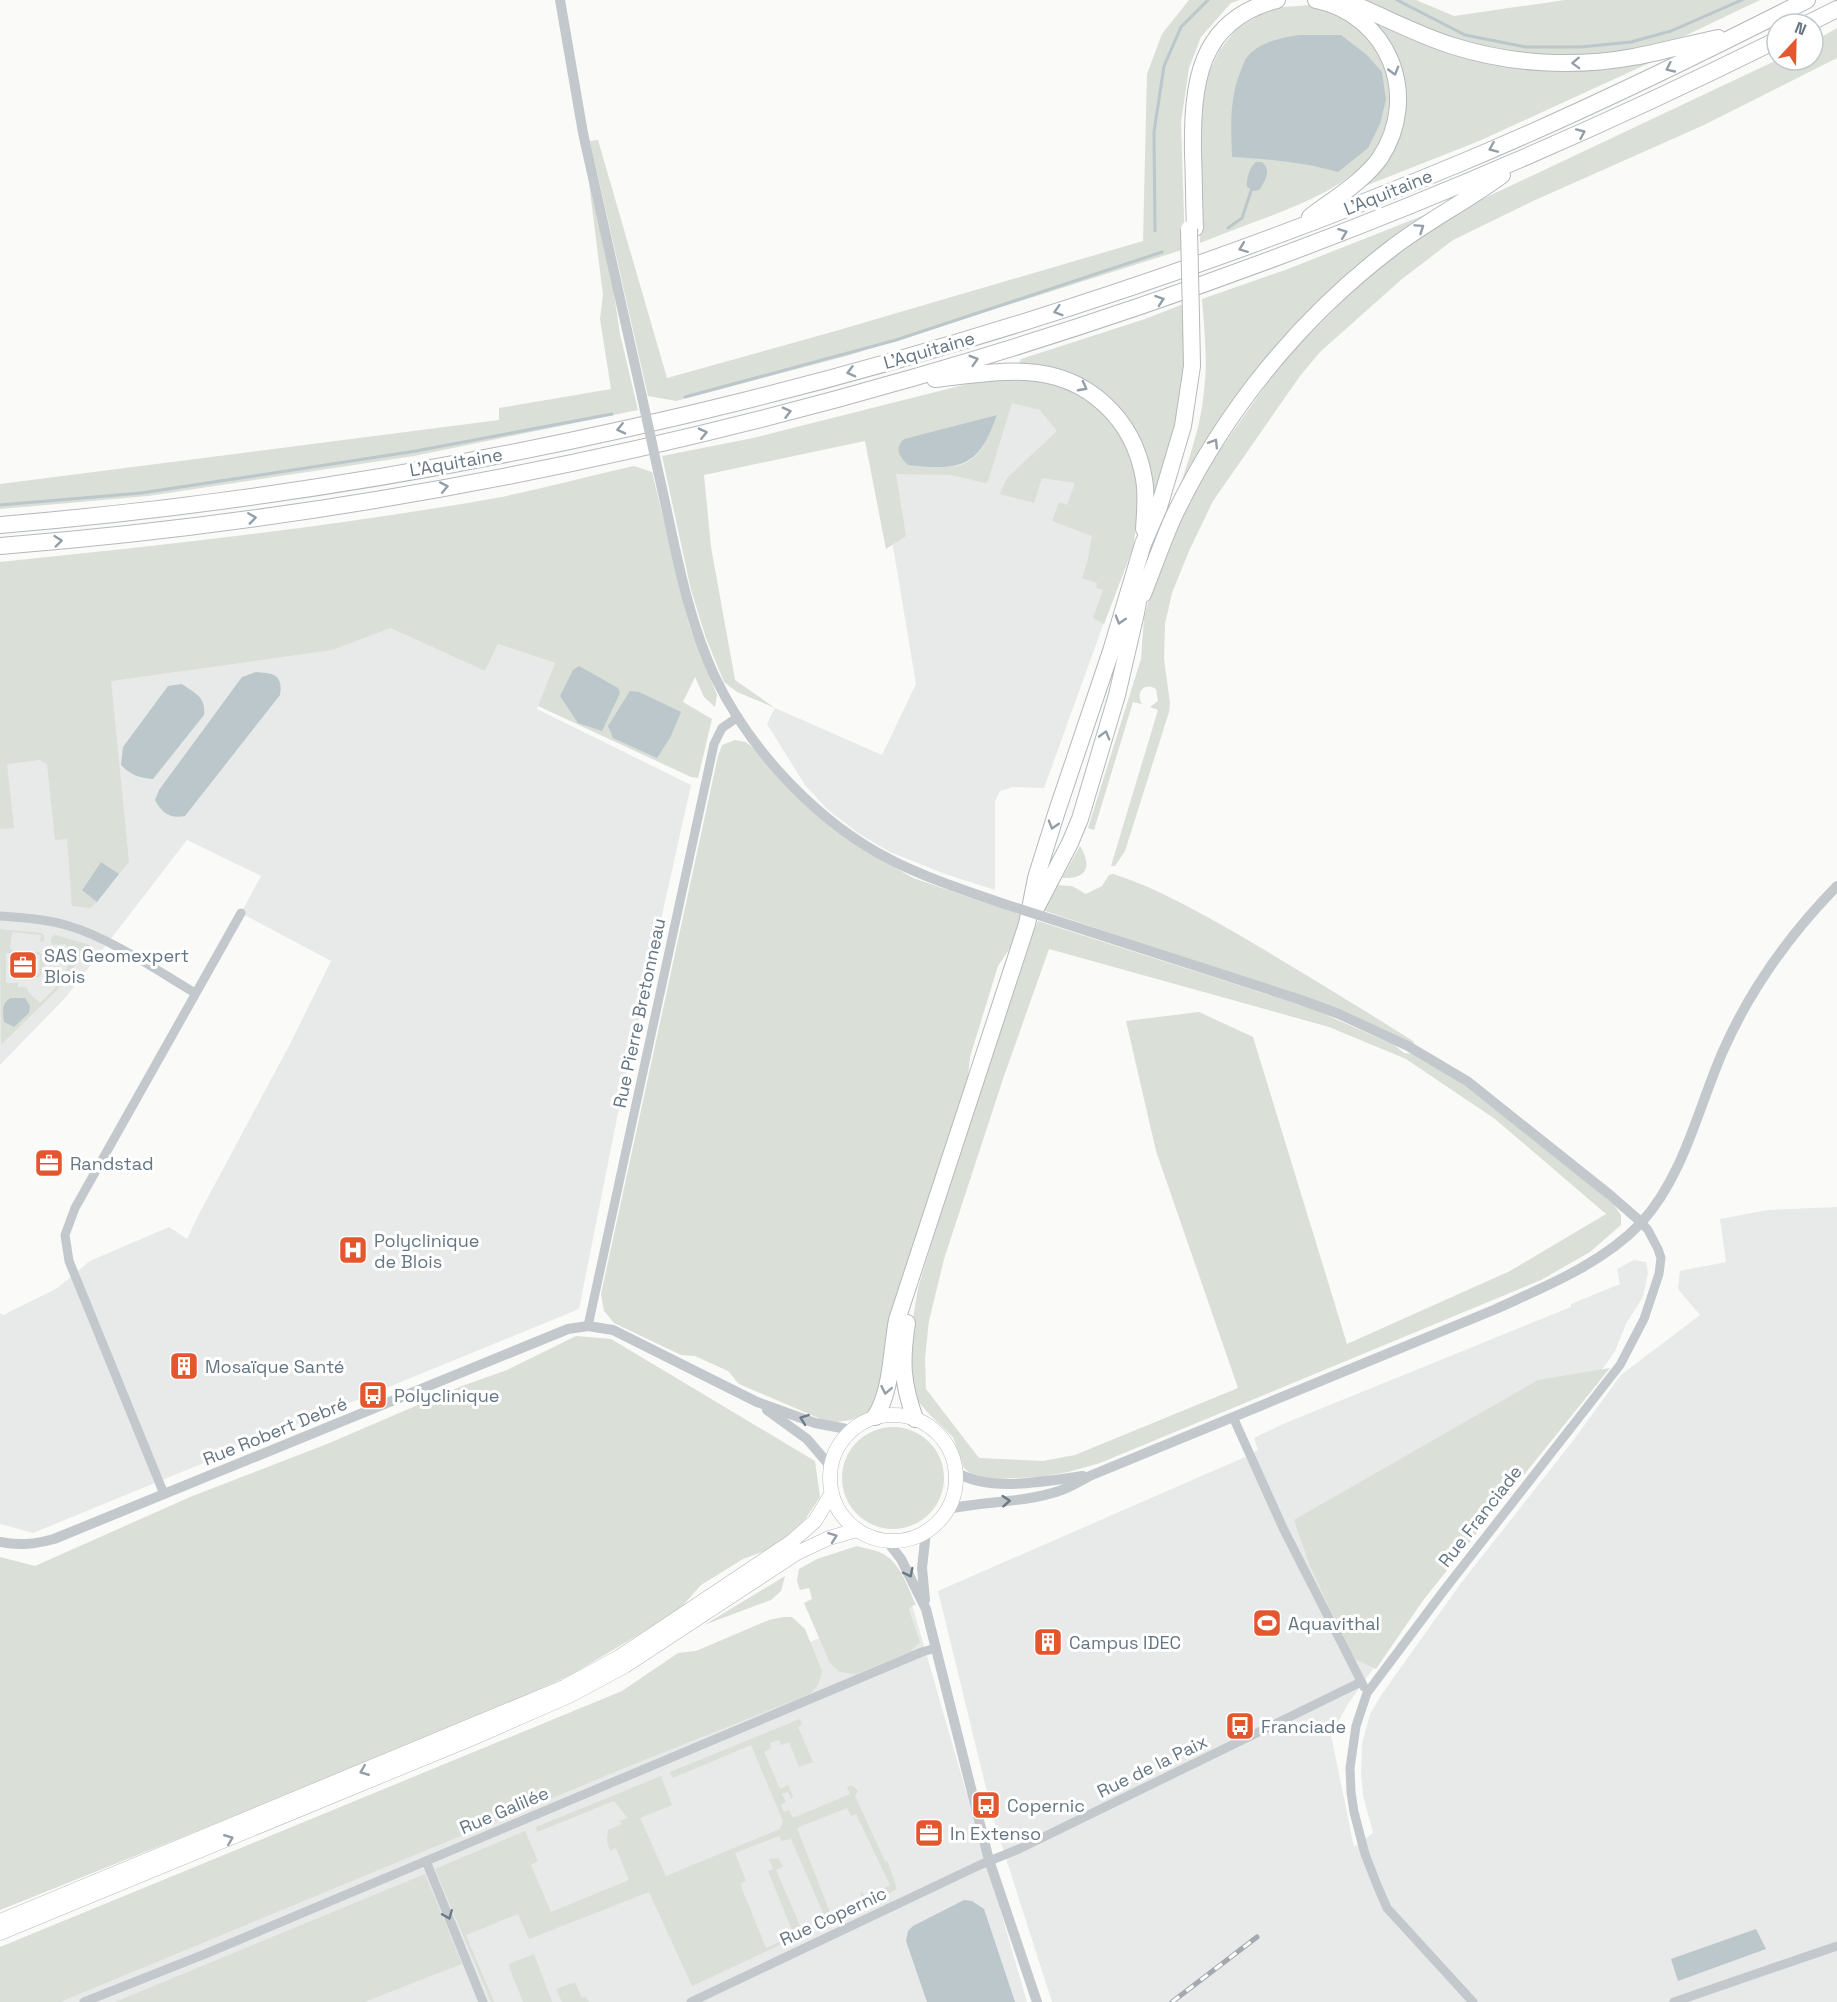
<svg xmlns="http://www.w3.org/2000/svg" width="1837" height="2002" font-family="'Space Grotesk',sans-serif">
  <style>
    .built { fill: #e8e9e9 }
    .green { fill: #dadfd7; fill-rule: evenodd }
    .water { fill: #bbc7cb }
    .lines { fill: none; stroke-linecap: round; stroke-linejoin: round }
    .stream { stroke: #bbc7cb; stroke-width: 3 }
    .primary-casing { stroke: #b5babe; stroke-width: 15 }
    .motorway-casing { stroke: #b4b9bd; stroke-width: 18 }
    .minor { stroke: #c3c8cc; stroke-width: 9 }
    .tertiary { stroke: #c3c8cc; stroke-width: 10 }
    .primary { stroke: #fff; stroke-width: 14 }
    .motorway { stroke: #fff; stroke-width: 16 }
    .rail-casing { stroke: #a2aab0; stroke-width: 5 }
    .rail { stroke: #fff; stroke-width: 3; stroke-dasharray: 9; stroke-linecap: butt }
    .motorway-bridge-casing { stroke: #b4b9bd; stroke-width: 18; stroke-linecap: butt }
    .tertiary-bridge { stroke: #c3c8cc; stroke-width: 10 }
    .motorway-bridge { stroke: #fff; stroke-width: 16 }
    .oneway { stroke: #939fa8 }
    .oneway2 { stroke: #6a7a87 }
    .labels { text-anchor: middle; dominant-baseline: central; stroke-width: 6; stroke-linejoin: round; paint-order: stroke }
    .street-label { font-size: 18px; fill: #657683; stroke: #fff }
    .poi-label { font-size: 18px; fill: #657683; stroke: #fff; text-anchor: start }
  </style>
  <rect width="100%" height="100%" fill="#fafaf8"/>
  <path class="built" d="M1026 385 1134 540 1044 788 1013 787 1000 791 995 801V890L945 874 890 852 861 835 828 810 805 785 767 724 775 708 882 755 916 684 872 421Z
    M0 587 390 628 485 671 498 644 555 663 537 709 691 785 617 1118 579 1309 33 1533 0 1524V1313L3 1315 56 1289 90 1261 169 1227 187 1239 199 1214 290 1044 331 961 241 913 261 876 187 840 66 997 0 1065Z
    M1837 1207V2002H1052L994 1821 938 1591 1245 1457 1258 1450 1254 1438 1283 1424 1571 1307V1304L1620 1284 1617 1269 1634 1260 1646 1262 1648 1273 1643 1297 1626 1324 1615 1351 1594 1381 1409 1618 1348 1704 1331 1735 1354 1847 1373 1833 1363 1795 1361 1773 1362 1744 1370 1714 1382 1694 1461 1583 1572 1442 1621 1375 1700 1315 1678 1289 1680 1271 1726 1262 1720 1219 1768 1210Z
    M911 1601 1027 2002H0L608 1724Z"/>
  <path class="green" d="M1189 0H1240L1231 3 1201 37 1189 68 1181 122 1185 249 850 355 676 401 648 396 590 141 598 140 667 378 839 330 1143 241 1147 74 1162 34Z
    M1364 0H1416L1454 16 1565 0H1760L1672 42 1605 56H1539L1485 48 1449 38Z
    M1311 5C1352 21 1373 32 1387 76 1390 86 1390 93 1390 103 1388 170 1322 196 1268 217 1245 225 1223 234 1200 243L1201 116 1207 77 1219 51 1238 27 1262 14 1283 7Z
    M1367 14 1487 59H1658L1479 141 1355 190 1404 108Z
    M1837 28V58L1704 125 1533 201 1453 240 1402 279 1320 352 1300 376 1213 501 1189 551 1172 593 1165 624 1164 659 1170 703 1169 712 1125 851 1115 866H1111L1158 710 1150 707 1158 701 1156 689C1144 681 1135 693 1142 704L1133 702 1094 830 1088 828 1141 659 1144 618 1153 583 1182 517 1205 471 1282 362 1344 300 1383 265 1429 232 1474 203 1777 60H1813V42Z
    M589 183 613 287 620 334 638 410 414 456 148 496 0 509V484L499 420V408L611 389 600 319 603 295Z
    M1427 214 1398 237 1308 317 1175 502C1186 466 1201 429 1204 391 1208 360 1204 329 1202 299L1288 269Z
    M1186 303 1187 348 1174 442 1153 502 1148 469 1133 424 1099 392 1019 364 1021 359 1145 319Z
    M1025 378 1071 389 1112 419 1131 451 1139 481 1138 514 1133 548 1104 624 1093 618 1103 590 1096 588 1097 583 1082 578 1088 559 1092 536 1052 521 1059 502 1067 505 1075 483 1042 478 1034 503 1000 494 1007 478 1057 431 1040 410 1012 403 988 481 985 483 951 475 896 474 906 536 886 549 865 441 704 475 711 547 735 680 775 708 737 692 724 682 706 638 691 590 662 456 753 438 983 380ZM997 415C991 433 982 457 962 465 953 468 930 466 919 466L904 439Z
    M634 466 652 472 689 624 717 695 715 707 704 697 695 677 683 702 712 719 698 778 691 777 538 706 555 663 498 644 485 671 390 628 332 650 111 681 129 862 119 874 101 862 82 889 97 902 90 908 72 906 67 839 55 840 47 764 40 760 7 764 14 828 0 829V562C166 545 332 527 496 498 542 489 588 476 634 466Z
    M735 740 746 742 754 749 863 849 913 878 1021 915 1012 945 998 966 970 1057 967 1087 878 1399 870 1411 851 1420 837 1422 823 1420 739 1384 728 1371 695 1356 681 1355 614 1323 604 1311 601 1294 718 756 722 745Z
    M1080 846C1092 866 1088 879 1062 878Z
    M1113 874C1158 888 1200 913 1241 936 1299 970 1356 1005 1413 1041L1415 1044 1344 1011 1042 910 1056 885 1072 886 1086 894 1102 886 1109 875Z
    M1038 921 1313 1009 1394 1045 1404 1053 1415 1054 1451 1075 1582 1178 1614 1205 1621 1215V1225L1590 1252 1541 1280 1100 1463 1068 1472 1041 1477 996 1479 975 1478 964 1468 953 1437 928 1413 918 1401 912 1388 909 1363 912 1325 918 1288 944 1202 1026 947ZM1049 949 1329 1027 1406 1059 1495 1119 1606 1214 1510 1271 1347 1344 1253 1037 1199 1012 1126 1021 1156 1151 1238 1388 1075 1455 1043 1461 979 1458 926 1389 925 1358 929 1321 944 1259 1004 1076Z
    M0 929 42 933 44 936V941L40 942 41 935 12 932 10 949 17 953H6V983H18V987H26L29 993 40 1003C59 985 74 971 66 944L53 945 51 942V938L55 935 90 945 57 990 1 1045Z
    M31 952H39L45 958V970L39 977 24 978V974H39L40 955H28Z
    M576 1336 611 1339 815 1461 820 1497 806 1518 781 1545 743 1559 701 1585 678 1611 571 1675 380 1758 0 1910V1557L35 1566 190 1497 327 1444 462 1386 507 1370Z
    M1610 1368 1424 1599 1376 1669 1353 1658 1310 1566 1294 1520 1538 1380Z
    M842 1478a51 51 0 1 1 102 0a51 51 0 1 1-102 0Z
    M857 1546C866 1549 878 1550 885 1555 902 1566 908 1588 916 1605L911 1606 909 1610 920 1642 910 1652 856 1674 840 1672 830 1663 804 1603 812 1599 809 1588 800 1590 797 1581 799 1569 817 1559Z
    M785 1576 781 1591 771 1600 704 1625Z
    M783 1617H792L805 1629 822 1671 818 1685 810 1694 622 1769 60 2002H0V1947L622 1691 678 1653 696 1651 769 1620Z
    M800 1719 802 1725 798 1727 813 1762 799 1767 789 1742 781 1745 779 1740 770 1743 771 1748 764 1752 780 1789 788 1785 793 1796 791 1799 788 1792 782 1794 786 1802 781 1805 784 1812 789 1810 793 1818 850 1794 847 1787 852 1785 858 1791 855 1796 885 1861 888 1862 897 1889 883 1896 880 1890 890 1885 856 1814 851 1816 847 1808 797 1828 831 1915 863 1901 860 1893 862 1892 865 1897 873 1894 874 1900 827 1922 791 1839 782 1841 779 1836 735 1853 746 1881 740 1884 766 1948 794 1935 768 1871 773 1869 769 1859 778 1858 783 1867 776 1870 801 1928 808 1927 810 1931 692 1986 649 1892 529 1939 518 1914 466 1935 494 2002H491L435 1869 525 1831 538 1861 531 1865 551 1912 629 1880 616 1848 610 1851 607 1842 608 1830 622 1824 619 1821 628 1818 614 1801 537 1832 536 1827 661 1776 672 1805 640 1818 666 1876 780 1829 783 1821 751 1745 673 1778 670 1772Z
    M425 1874 462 1964 364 2002H115Z
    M534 1954 552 2002H523L508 1964Z
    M575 1982 582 1998 586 1997 589 2002H562L556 1989Z"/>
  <path class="water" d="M1300 35H1341L1367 55 1382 72 1386 100 1380 124 1368 148 1338 172C1303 162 1269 159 1232 157 1231 127 1229 96 1242 68 1243 65 1245 59 1248 56 1260 42 1283 37 1300 35Z
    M1256 162H1262C1272 171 1265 181 1259 190L1254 191 1247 187C1246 179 1250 166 1256 162Z
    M997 415C979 467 961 471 908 465 899 456 894 449 904 439Z
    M579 666 618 688 620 693 602 731 578 723 560 696 573 670Z
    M256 672C274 673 283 675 280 695L185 816C170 819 162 813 155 800L159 790 242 677Z
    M182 684C196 694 206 697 204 715L153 779C139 778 131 775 121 765L123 747 168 686Z
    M630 691 639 692 681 712 670 738 657 758 613 738 608 726Z
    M101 862 119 874 97 902 82 890Z
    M11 998H25L30 1006 29 1013 14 1027 4 1022C3 1011 1 1003 11 998Z
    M964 1900 972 1901 984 1909 1015 2002H927L906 1941 908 1931 913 1926Z
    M1756 1929 1766 1949 1678 1981 1671 1959Z"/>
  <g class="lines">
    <path class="stream" d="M1397 0 1465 35 1526 47H1581L1631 42 1671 31 1742 0
      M1228 228 1242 218 1252 188
      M1155 231 1154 132 1164 66 1181 27 1208 0
      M685 397 896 340 1162 252
      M0 505 141 493 280 472 416 451 612 414"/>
    <g class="primary-casing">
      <path id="primary" d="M830 1478a63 63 0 1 1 126 0a63 63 0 1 1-126 0Z
        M0 1921 564 1687 619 1657 791 1542 815 1521 832 1493
        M0 1933 473 1738 569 1696 625 1666 797 1553 829 1538 857 1530"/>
    </g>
    <g class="motorway-casing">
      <path id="motorway" d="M1344 0C1381 15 1415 34 1453 46 1510 64 1574 68 1633 57 1661 52 1689 44 1718 38
        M1807 24 1837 9
        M1310 217C1332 200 1364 181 1380 158 1421 96 1389 15 1316 0
        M1195 228C1194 203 1194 178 1193 154 1192 84 1198 20 1277 0
        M935 379C965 376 996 370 1026 372 1088 375 1134 419 1144 479 1147 496 1145 512 1144 529
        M0 525C502 483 998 356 1463 162 1580 113 1694 57 1807 0
        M0 546C619 497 1223 315 1777 40
        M1143 594C1153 569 1162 543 1173 518 1223 412 1299 319 1392 248 1427 221 1467 201 1502 175
        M1035 910 1070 843 1080 819 1117 695 1136 613 1142 580
        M907 1323C901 1362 902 1382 915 1419
        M875 1417C892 1391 891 1351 897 1320L1027 924 1036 878 1057 811 1111 651 1143 544 1159 507 1183 426 1192 366 1191 317"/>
    </g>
    <path class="minor" d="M0 916C23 918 47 919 69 926 110 938 158 971 195 993
      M588 1326 714 744 722 728 738 717
      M1233 1417 1283 1528 1364 1687
      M164 1494 69 1261 65 1235 75 1208 241 913
      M426 1861 483 2002
      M84 2002 205 1954 922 1652 936 1648
      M691 2002 982 1864 1019 1849 1361 1682
      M1473 2002 1387 1908 1377 1885 1365 1854 1354 1812 1351 1792 1350 1768 1356 1726 1367 1693 1445 1589 1620 1365 1644 1319 1659 1274 1661 1258 1658 1249 1648 1230 1641 1222
      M1674 2002 1837 1946"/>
    <path class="tertiary" d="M560 0 583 133 642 397
      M658 471C674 539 685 613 715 677 751 752 819 824 893 861 929 879 967 891 1004 904
      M1054 920 1301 1000 1339 1014 1408 1046 1467 1081 1610 1195 1641 1222
      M767 1410 807 1439 831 1467
      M956 1472C989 1493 1046 1481 1083 1476
      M948 1509C985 1501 1023 1503 1059 1491 1070 1488 1081 1480 1092 1475L1496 1309C1546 1286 1602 1264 1641 1223 1684 1176 1698 1108 1723 1051 1750 990 1790 934 1837 886
      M887 1541 901 1559 926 1609 989 1860 1037 2002
      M0 1542C19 1546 35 1544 54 1539L568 1329 588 1326 613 1330 757 1402 815 1423 852 1430
      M925 1600 922 1568 926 1532"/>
    <use href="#primary" class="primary"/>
    <use href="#motorway" class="motorway"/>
    <g class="rail-casing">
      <path id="rail" d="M1172 2002 1257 1937"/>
    </g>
    <use href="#rail" class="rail"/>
    <g class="motorway-bridge-casing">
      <path id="motorway-bridge" d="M1189 229 1191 317"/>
    </g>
    <path class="tertiary-bridge" d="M642 397 658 471
      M1004 904 1054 920"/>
    <use href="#motorway-bridge" class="motorway-bridge"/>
  </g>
  <defs><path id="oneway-chevron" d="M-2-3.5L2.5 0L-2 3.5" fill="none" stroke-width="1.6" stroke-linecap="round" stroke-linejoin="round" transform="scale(1.5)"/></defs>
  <g class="oneway">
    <use href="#oneway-chevron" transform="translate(1576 63) rotate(178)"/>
    <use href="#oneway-chevron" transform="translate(1670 68) rotate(155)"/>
    <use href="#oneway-chevron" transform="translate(1394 71) rotate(74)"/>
    <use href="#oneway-chevron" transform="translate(1581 133) rotate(-24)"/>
    <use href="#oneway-chevron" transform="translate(1493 148) rotate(157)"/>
    <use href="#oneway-chevron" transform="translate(1420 228) rotate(-34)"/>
    <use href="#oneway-chevron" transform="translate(1343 233) rotate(-21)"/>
    <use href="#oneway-chevron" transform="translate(1243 248) rotate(159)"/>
    <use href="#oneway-chevron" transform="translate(1160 300) rotate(-19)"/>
    <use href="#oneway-chevron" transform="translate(1058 311) rotate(163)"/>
    <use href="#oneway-chevron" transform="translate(974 360) rotate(-17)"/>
    <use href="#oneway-chevron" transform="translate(851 372) rotate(165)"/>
    <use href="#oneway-chevron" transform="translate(1083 387) rotate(28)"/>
    <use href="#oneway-chevron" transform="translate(787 412) rotate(-15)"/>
    <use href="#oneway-chevron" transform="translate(621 429) rotate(167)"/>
    <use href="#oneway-chevron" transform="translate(703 433) rotate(-13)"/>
    <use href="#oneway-chevron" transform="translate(1214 443) rotate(-58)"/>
    <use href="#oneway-chevron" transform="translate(444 487) rotate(-11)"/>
    <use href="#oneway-chevron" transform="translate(252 518) rotate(-8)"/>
    <use href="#oneway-chevron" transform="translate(58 541) rotate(-6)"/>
    <use href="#oneway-chevron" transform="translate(1120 620) rotate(107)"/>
    <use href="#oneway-chevron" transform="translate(1105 735) rotate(-74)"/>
    <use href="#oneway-chevron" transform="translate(1053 825) rotate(107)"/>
    <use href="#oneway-chevron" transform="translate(886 1390) rotate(101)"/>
    <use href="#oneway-chevron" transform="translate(833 1537) rotate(-20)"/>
    <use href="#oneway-chevron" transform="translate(364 1771) rotate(158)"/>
    <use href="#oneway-chevron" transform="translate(229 1839) rotate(-22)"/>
  </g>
  <g class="oneway2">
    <use href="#oneway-chevron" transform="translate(804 1419) rotate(-160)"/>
    <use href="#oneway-chevron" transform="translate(1006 1501) rotate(-4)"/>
    <use href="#oneway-chevron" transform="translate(909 1573) rotate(63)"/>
    <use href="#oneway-chevron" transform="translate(448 1915) rotate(68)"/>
  </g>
  <defs>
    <g id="office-square" transform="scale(1.5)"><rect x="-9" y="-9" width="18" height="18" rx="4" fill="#e4572e" stroke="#fff"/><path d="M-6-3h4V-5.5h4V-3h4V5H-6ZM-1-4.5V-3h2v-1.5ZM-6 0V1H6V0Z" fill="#fff"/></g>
    <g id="hospital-square" transform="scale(1.5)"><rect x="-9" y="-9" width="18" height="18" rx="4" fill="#e4572e" stroke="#fff"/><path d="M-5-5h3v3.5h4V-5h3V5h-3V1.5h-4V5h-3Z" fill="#fff"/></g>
    <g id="building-square" transform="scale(1.5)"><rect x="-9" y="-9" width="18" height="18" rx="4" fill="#e4572e" stroke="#fff"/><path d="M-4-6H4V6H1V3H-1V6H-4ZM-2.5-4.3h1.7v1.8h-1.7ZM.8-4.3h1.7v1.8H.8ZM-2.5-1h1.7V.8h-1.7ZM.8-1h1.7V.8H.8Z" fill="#fff"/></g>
    <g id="bus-square" transform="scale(1.5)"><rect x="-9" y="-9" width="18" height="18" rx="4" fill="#e4572e" stroke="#fff"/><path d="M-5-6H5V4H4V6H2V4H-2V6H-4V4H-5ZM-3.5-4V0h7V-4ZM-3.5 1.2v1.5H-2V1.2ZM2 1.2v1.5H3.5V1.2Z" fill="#fff"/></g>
    <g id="stadium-square" transform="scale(1.5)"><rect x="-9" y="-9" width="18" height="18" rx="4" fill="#e4572e" stroke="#fff"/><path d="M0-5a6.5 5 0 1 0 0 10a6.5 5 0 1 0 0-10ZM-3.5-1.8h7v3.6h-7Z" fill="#fff"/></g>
  </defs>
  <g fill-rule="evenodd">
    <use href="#office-square" x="23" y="965"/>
    <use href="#office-square" x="49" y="1163"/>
    <use href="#hospital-square" x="353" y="1250"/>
    <use href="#building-square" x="184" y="1366"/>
    <use href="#bus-square" x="373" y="1395"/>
    <use href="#stadium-square" x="1267" y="1623"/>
    <use href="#building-square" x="1048" y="1642"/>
    <use href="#bus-square" x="1240" y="1726"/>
    <use href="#bus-square" x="986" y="1805"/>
    <use href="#office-square" x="929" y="1833"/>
  </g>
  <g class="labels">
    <g class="street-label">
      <text transform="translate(1388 192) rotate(-22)">L'Aquitaine</text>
      <text transform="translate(929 350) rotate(-16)">L'Aquitaine</text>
      <text transform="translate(456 462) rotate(-10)">L'Aquitaine</text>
      <text transform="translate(639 1013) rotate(-78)">Rue Pierre Bretonneau</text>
      <text transform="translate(275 1431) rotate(-22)">Rue Robert Debré</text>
      <text transform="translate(1480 1516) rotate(-52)">Rue Franciade</text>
      <text transform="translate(1152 1766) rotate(-26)">Rue de la Paix</text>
      <text transform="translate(504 1810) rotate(-23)">Rue Galilée</text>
      <text transform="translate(833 1916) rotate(-25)">Rue Copernic</text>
    </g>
    <g class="poi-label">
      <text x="44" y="955">SAS Geomexpert<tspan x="44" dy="21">Blois</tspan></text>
      <text x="70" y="1163">Randstad</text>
      <text x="374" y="1240">Polyclinique<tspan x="374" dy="21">de Blois</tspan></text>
      <text x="205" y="1366">Mosaïque Santé</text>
      <text x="394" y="1395">Polyclinique</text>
      <text x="1288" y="1623">Aquavithal</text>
      <text x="1069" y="1642">Campus IDEC</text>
      <text x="1261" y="1726">Franciade</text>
      <text x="1007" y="1805">Copernic</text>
      <text x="950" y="1833">In Extenso</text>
    </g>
  </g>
  <g transform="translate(1795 42) rotate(22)"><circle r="28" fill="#ffffff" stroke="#c1c8cd" stroke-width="1.5"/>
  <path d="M0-4.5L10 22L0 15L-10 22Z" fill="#e4572e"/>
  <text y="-9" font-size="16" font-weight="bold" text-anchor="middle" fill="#657683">N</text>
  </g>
</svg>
